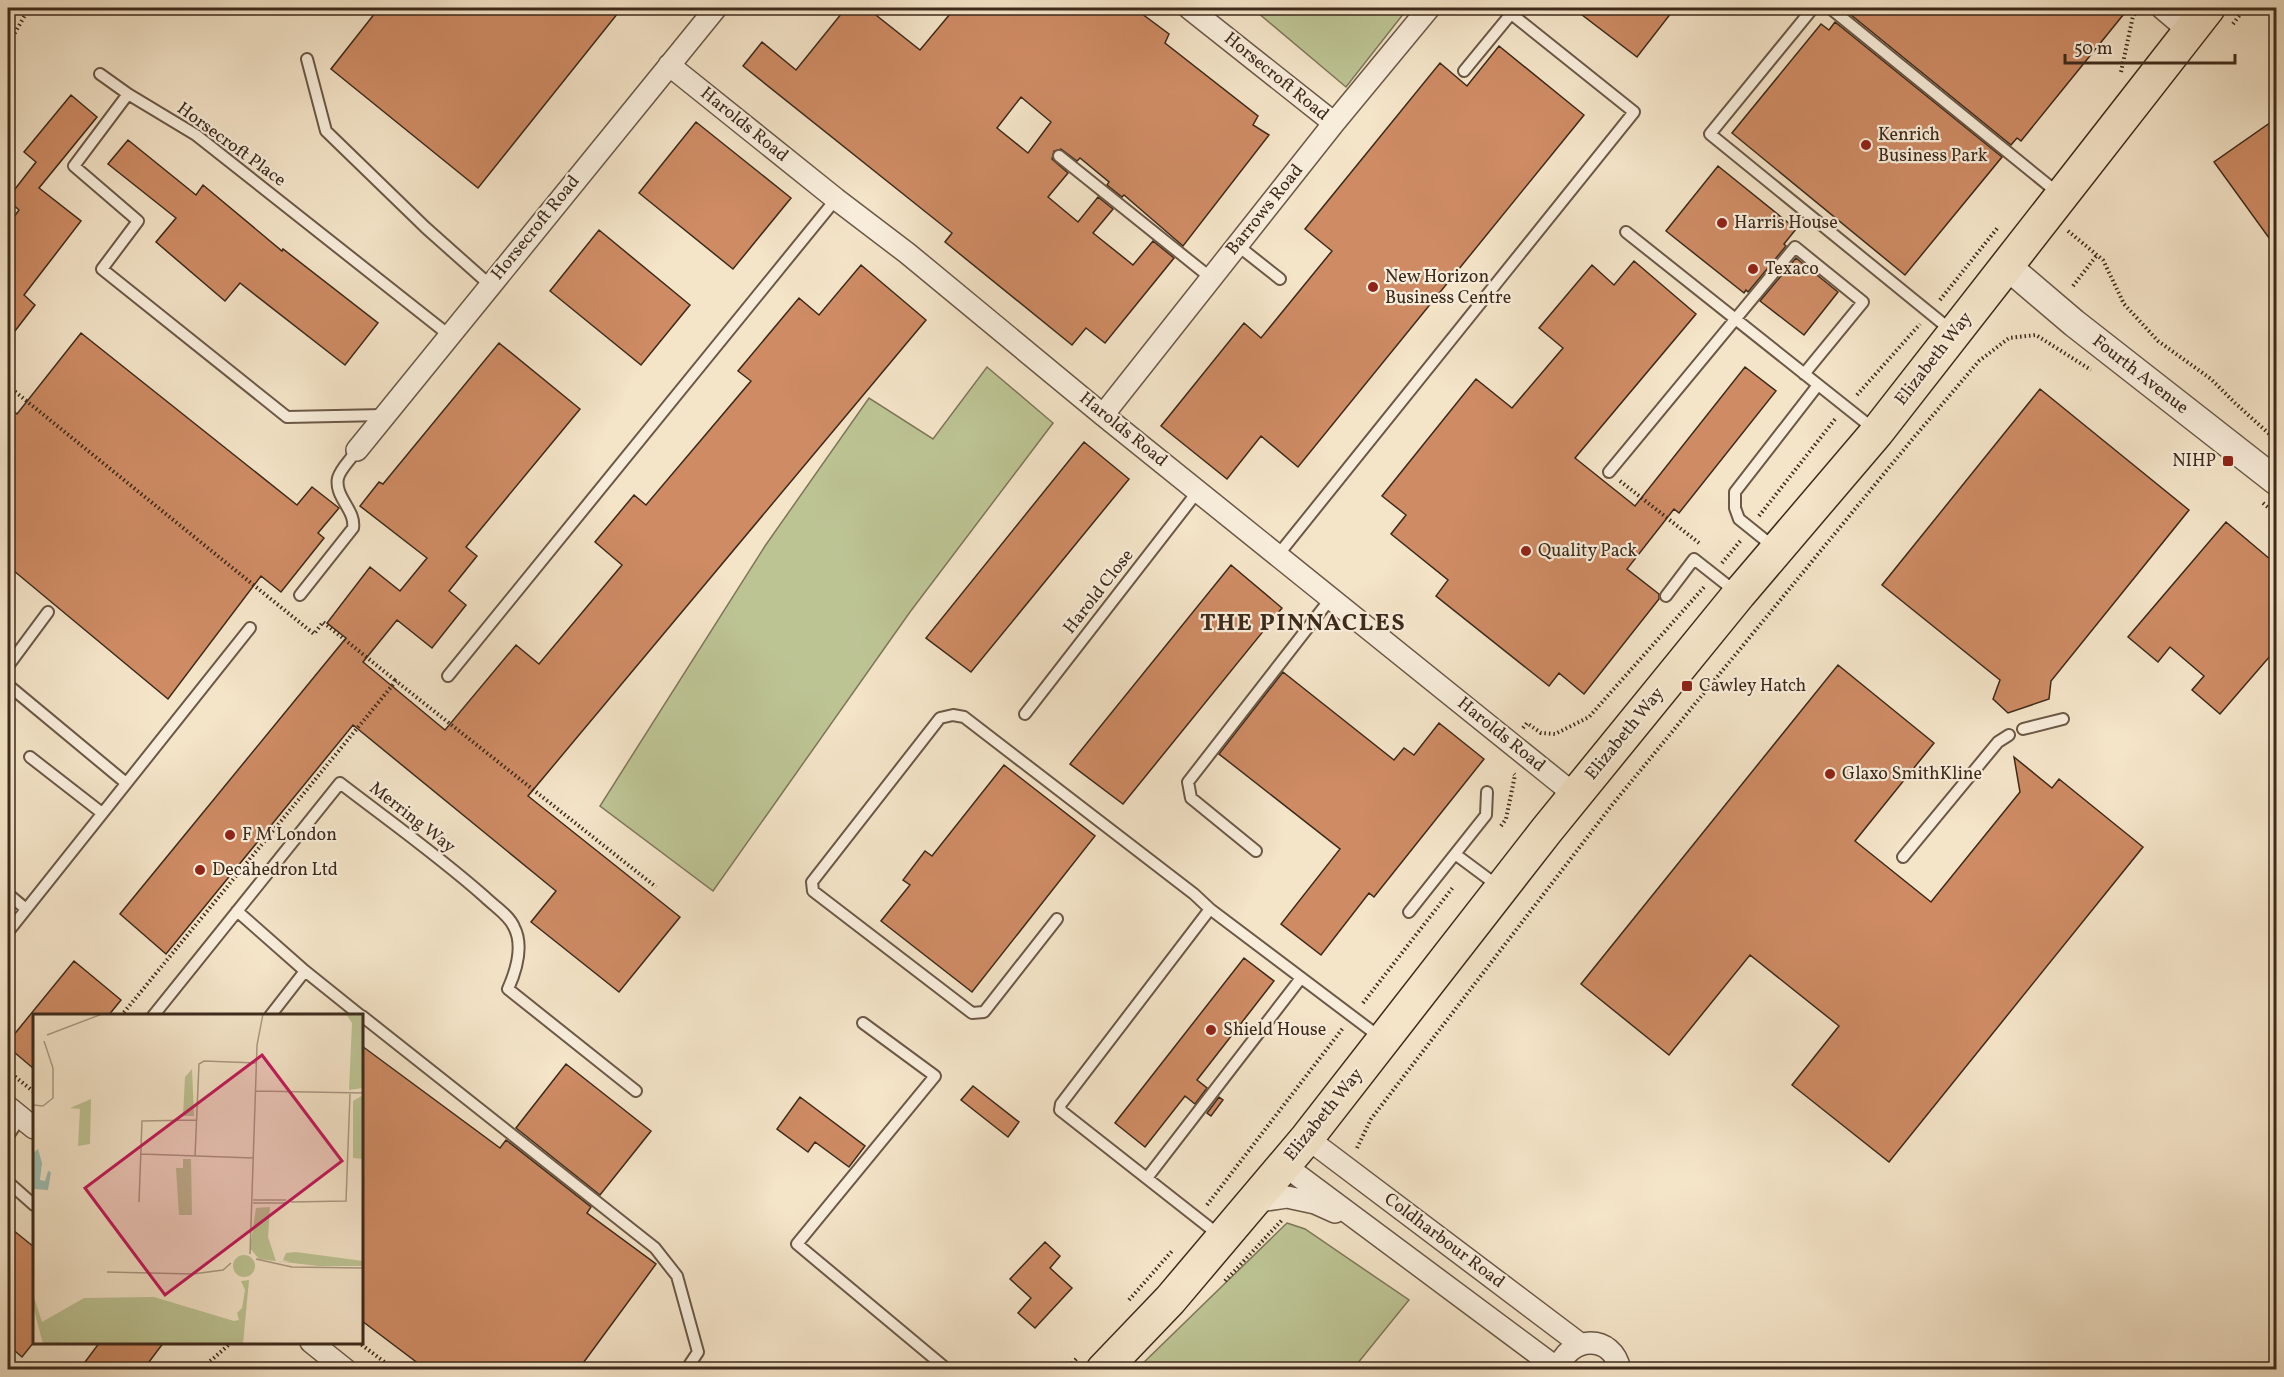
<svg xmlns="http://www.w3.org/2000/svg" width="2284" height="1377" font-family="Vollkorn,serif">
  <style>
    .green { fill: #bdc494; stroke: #7d7758; stroke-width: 1.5 }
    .building { fill: #ce8b64; stroke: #3d2a1b; stroke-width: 1.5; fill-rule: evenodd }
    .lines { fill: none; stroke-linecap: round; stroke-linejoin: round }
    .service-casing { stroke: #6b5846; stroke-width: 14 }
    .minor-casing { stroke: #6b5846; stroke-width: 24 }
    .tertiary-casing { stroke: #6b5846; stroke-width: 30 }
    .primary-casing { stroke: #3d2a1b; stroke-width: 36 }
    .path { stroke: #3d2a1b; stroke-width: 4; stroke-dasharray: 1.5 3; stroke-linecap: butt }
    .service { stroke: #f8eddb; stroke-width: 10 }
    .minor { stroke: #f8eddb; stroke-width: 21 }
    .tertiary { stroke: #f8eddb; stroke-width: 27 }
    .primary { stroke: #f4e4c8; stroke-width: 33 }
    .poi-dot { fill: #8f2418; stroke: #f8eddb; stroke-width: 2 }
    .labels { text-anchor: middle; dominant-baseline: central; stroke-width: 4.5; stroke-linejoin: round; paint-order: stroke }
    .street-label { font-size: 18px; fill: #3d2a1b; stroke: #f8eddb }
    .poi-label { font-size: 18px; fill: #3d2a1b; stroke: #f8eddb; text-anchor: start }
    .district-label { font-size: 24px; font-weight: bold; letter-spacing: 1.5px; fill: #3d2a1b; stroke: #f8eddb }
    .inset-road { fill: none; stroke: #ab9a83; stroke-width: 1.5 }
    .view { fill: #c2185b; fill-opacity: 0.15; stroke: #c2185b; stroke-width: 3 }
    .inset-edge { fill: none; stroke: #3d2a1b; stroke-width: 3 }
  </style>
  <rect width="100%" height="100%" fill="#f4e4c8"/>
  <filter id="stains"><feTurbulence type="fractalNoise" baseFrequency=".00333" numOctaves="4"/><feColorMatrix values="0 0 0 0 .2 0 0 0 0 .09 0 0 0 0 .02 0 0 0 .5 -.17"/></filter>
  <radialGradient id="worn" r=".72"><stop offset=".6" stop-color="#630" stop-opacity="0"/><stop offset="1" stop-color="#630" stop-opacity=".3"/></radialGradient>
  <path class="green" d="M1263 8H1408L1346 87 1258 13Z
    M987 367 1053 423 910 612 713 891 600 806 765 546 869 398 933 439Z
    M1287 1223 1305 1229 1409 1300 1353 1369H1137Z"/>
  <path class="building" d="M379 8H622L478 188 331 69Z
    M846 8H867L920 50 955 8H1134L1169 34 1165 43 1258 116 1253 125 1269 135 1183 246 1124 195 1122 197 1107 185 1109 182 1080 158 1077 161 1061 149 1054 151 1052 159 1068 173 1048 197 1078 222 1098 197 1113 209 1093 233 1133 265 1153 241 1174 258 1105 343 1086 328 1072 345 945 242 952 233 743 66 762 42 796 70ZM1021 97 1051 122 1028 153 997 128Z
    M1573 8H1675L1637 57Z
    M1847 8H2114L2123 15 2021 141 2017 138 2011 145 1845 10Z
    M1835 22 2002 157 1905 275 1732 133 1821 24 1829 30Z
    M1499 46 1584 115 1298 467 1261 436 1227 479 1161 426 1244 323 1261 338 1332 251 1305 229 1440 63 1467 86Z
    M71 95 97 117 39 188 81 221 24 295 35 305 8 340V225L19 210 8 200V198L36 162 24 152Z
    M2277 118V249L2214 162Z
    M696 122 791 198 733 269 639 193Z
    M128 140 196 195 203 185 282 251 283 249 378 323 345 365 240 283 225 301 156 242 176 218 108 164Z
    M1718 166 1796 229 1784 244 1786 246 1748 292 1746 290 1744 293 1666 231Z
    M599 230 690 305 641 365 550 291Z
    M1796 258 1838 292 1804 335 1760 301Z
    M1634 261 1696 314 1575 458 1635 506 1745 367 1776 391 1679 513 1674 509 1627 569 1659 594V599L1584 694 1559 673 1549 686 1436 596 1448 580 1391 534 1406 515 1382 496 1476 379 1512 408 1563 348 1539 328 1592 265 1614 285Z
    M861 265 926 320 528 796 680 917 619 992 531 922 556 891 353 725 166 954 120 914 346 638 327 623 370 567 400 591 427 558 360 506 379 482 383 484 499 343 580 409 466 547 477 556 449 591 466 605 432 648 397 620 363 662 445 730 516 645 539 664 622 565 595 542 634 495 646 505 751 381 738 371 799 298 819 315Z
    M81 333 297 505 312 487 339 508 318 533 324 538 281 592 261 576 168 699 8 566V406L17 414Z
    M2040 389 2189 510 2051 681 2049 699 2008 713 1993 699 2000 680 1882 585Z
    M1084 442 1129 479 971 672 926 638Z
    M2226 522 2277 565V648L2220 714 2192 690 2204 676 2170 647 2158 662 2128 637Z
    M1231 565 1282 608 1123 804 1070 764Z
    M1838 665 1934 743 1855 841 1931 902 2020 792 2014 757 2052 788 2059 779 2143 847 1889 1162 1792 1085 1839 1026 1750 955 1669 1055 1581 984Z
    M1283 672 1394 760 1404 748 1414 755 1439 723 1484 759 1374 897 1369 893 1321 955 1281 924 1340 849 1219 754Z
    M1004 765 1095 836 972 992 881 921 910 885 903 880 925 851 932 856Z
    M1244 958 1274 981 1197 1080 1207 1088 1195 1104 1185 1096 1145 1147 1115 1123Z
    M74 961 121 1000 108 1016H34V1069L8 1047V1042Z
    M362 1046 500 1148 506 1140 591 1207 587 1213 656 1264 578 1370H427L362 1321Z
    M566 1064 651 1131 600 1195 516 1128Z
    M973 1086 1019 1122 1008 1137 961 1100Z
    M800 1097 865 1146 849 1167 815 1142 808 1152 777 1129Z
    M1219 1097 1223 1100 1211 1116 1207 1113Z
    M8 1226 34 1247V1342L22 1357 8 1345Z
    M1045 1242 1060 1256 1050 1268 1072 1288 1035 1328 1018 1313 1031 1298 1010 1279Z
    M100 1342H164L143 1370H79Z"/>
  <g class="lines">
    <g class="service-casing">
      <path id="service" d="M1813 8 1710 134 1952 331
        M1830 8 2058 193
        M307 59 326 131 426 228 490 285
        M1464 71 1515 9
        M100 74 128 94
        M1059 156 1211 278
        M1626 232 1875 430
        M1237 245 1280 279
        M384 415 287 417 102 269 138 221 74 166 128 94 196 135 449 335
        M1609 472 1795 247 1863 302 1804 374
        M1775 548 1739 519 1735 508V492L1818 385
        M1278 555 1634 112 1504 8
        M300 595 353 528C356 510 334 497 338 478 340 469 352 458 357 450
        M1666 596 1694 559 1736 592
        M8 666 48 612
        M448 676 836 199
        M8 685 126 783
        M1025 714 1198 491
        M2023 729 2063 719
        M30 757 102 813
        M1487 792 1486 815 1455 854 1498 886
        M1256 851 1191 798 1188 782 1331 598
        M1903 857 1998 742 2009 735
        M8 894 26 909
        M237 911 305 971 361 1016
        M1409 912 1455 854
        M1057 919 984 1012 972 1013 813 891 812 882 940 718 953 715 964 717 1194 894 1210 909
        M8 932 250 628
        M153 1016 340 783C388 820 439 856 485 897 494 906 509 915 514 927 524 946 516 971 508 989L636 1091
        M270 1016 305 971
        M362 1016 655 1248 677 1276 698 1352 686 1370
        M863 1023 935 1076 797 1244 948 1370
        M8 1136 21 1117
        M1147 1178 1301 978
        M8 1182 34 1205
        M1219 1235 1060 1110 1061 1104 1210 909 1381 1038"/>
    </g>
    <g class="minor-casing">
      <path id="minor" d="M1189 8 1334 123
        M2162 8 2189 31
        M669 65 836 199 907 253 1103 415 1575 795
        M1103 415 1334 123 1429 8
        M357 450 716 8
        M8 1107 34 1128
        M1307 1138 1580 1344
        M1284 1165 1558 1369
        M1253 1202 1287 1197 1315 1203 1335 1212
        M311 1342 346 1370
        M1558 1370C1568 1335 1613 1333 1620 1370"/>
    </g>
    <g class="tertiary-casing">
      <path id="tertiary" d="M2007 266 2074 323 2276 481"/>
    </g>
    <g class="primary-casing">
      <path id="primary" d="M1103 1370 1170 1300 1307 1138 1546 831 1739 594 1877 432 2208 8"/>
    </g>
    <path class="path" d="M2233 24 2245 8
      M8 45 29 8
      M2121 72 2133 16 2139 8
      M2068 231 2103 260 2124 304 2158 341 2211 379 2235 403 2276 440
      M2073 286 2097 255
      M1940 300 1999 226
      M8 386 314 634 323 622 396 681
      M1857 395 1920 324
      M1620 481 1699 543
      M2263 503 2276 514
      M1759 516 1836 418
      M1722 563 1742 539
      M1523 728 1527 723 1541 733 1555 734 1589 717 1705 586
      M1501 826 1506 819 1515 775 1514 774
      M1363 1003 1454 886
      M121 1016 396 681 656 887
      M8 1071 34 1092
      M1357 1148 1371 1119 1612 805 1910 442 1979 361 2009 338 2036 335 2091 370
      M1207 1205 1343 1028
      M1225 1281 1283 1219
      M1129 1300 1172 1251
      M358 1342 395 1370
      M8 1369 9 1370
      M200 1370 232 1342
      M1066 1370 1078 1357"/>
    <use href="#service" class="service"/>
    <use href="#minor" class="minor"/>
    <use href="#tertiary" class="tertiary"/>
    <use href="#primary" class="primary"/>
  </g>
  <g class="poi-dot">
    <circle cx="1866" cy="145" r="6"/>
    <circle cx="1722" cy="223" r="6"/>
    <circle cx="1753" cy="269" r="6"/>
    <circle cx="1373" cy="287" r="6"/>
    <rect x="2222" y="455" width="12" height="12" rx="3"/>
    <circle cx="1526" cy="551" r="6"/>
    <rect x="1681" y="680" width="12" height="12" rx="3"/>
    <circle cx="1830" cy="774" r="6"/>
    <circle cx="230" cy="835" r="6"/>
    <circle cx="200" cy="870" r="6"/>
    <circle cx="1211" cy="1030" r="6"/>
  </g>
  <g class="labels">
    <g class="street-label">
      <text transform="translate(1276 77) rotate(39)">Horsecroft Road</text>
      <text transform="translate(744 125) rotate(39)">Harolds Road</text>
      <text transform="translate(231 145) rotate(36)">Horsecroft Place</text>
      <text transform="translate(1265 210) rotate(-51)">Barrows Road</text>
      <text transform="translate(536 228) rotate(-51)">Horsecroft Road</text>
      <text transform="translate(1934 359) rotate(-52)">Elizabeth Way</text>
      <text transform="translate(2140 375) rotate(38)">Fourth Avenue</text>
      <text transform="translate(1123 430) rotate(39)">Harolds Road</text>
      <text transform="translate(1099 592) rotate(-52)">Harold Close</text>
      <text transform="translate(1625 734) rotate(-51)">Elizabeth Way</text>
      <text transform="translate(1501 735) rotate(39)">Harolds Road</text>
      <text transform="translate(412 818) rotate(38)">Merring Way</text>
      <text transform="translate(1324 1115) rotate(-51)">Elizabeth Way</text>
      <text transform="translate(1444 1241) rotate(37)">Coldharbour Road</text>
    </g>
    <g class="poi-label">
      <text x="1878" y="135">Kenrich<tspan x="1878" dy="21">Business Park</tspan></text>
      <text x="1734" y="223">Harris House</text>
      <text x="1765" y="269">Texaco</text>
      <text x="1385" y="277">New Horizon<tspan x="1385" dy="21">Business Centre</tspan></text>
      <text x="2216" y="461" text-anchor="end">NIHP</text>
      <text x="1538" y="551">Quality Pack</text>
      <text x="1699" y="686">Cawley Hatch</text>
      <text x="1842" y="774">Glaxo SmithKline</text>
      <text x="242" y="835">F M London</text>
      <text x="212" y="870">Decahedron Ltd</text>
      <text x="1223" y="1030">Shield House</text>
    </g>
    <g class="district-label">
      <text x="1303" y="624">THE PINNACLES</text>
    </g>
  </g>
  <g transform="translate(33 1014)">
    <rect width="330" height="330" fill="#f4e4c8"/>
    <path d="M313 0H330V74L316 76 319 9ZM159 55 161 102H150L152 63ZM330 81V145L320 144V87ZM58 85 57 130 45 132 47 95 37 94ZM150 145H158L159 201H146L143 154H150ZM237 193 235 223 243 247 257 248 250 246 253 239 263 238 330 247V252H285L226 245 217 234 223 194ZM200 252a11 11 0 1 1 22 0a11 11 0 1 1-22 0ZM216 266 210 330H10L0 292V280L9 308 51 284 121 283 201 307 206 306 204 299 209 294 212 276 208 267Z" fill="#bdc494"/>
    <path d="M5 135 9 149 7 166 12 167 15 157 18 158 15 176 0 175V139Z" fill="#9cbfb3"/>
    <path class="inset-road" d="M14 21 69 0M223 77 330 79M0 91 10 92 20 84V54L11 27M108 140 220 144M162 142 166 50 171 47 223 49M220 186H253M106 188 109 107 163 106M258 188 313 187 317 80M220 189H253M217 240 224 31 230 0M223 245 259 253 330 254M74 258 160 260 190 256 198 249"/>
    <path class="view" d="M229 41 309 147 132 281 52 174Z"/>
    <rect width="330" height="330" class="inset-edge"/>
  </g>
  <rect width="2284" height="1377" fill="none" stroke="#f4e4c8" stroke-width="30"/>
  <rect x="9" y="9" width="2266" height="1359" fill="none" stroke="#3d2a1b" stroke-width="3"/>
  <rect x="15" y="15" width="2254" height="1347" fill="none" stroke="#3d2a1b" stroke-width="1.5"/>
  <path d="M2065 54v9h170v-9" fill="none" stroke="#3d2a1b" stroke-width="3"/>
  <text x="2074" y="54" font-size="18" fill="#3d2a1b" stroke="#f8eddb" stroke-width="4.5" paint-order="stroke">50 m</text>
  <rect width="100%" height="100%" filter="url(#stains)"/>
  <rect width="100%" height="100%" fill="url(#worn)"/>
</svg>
